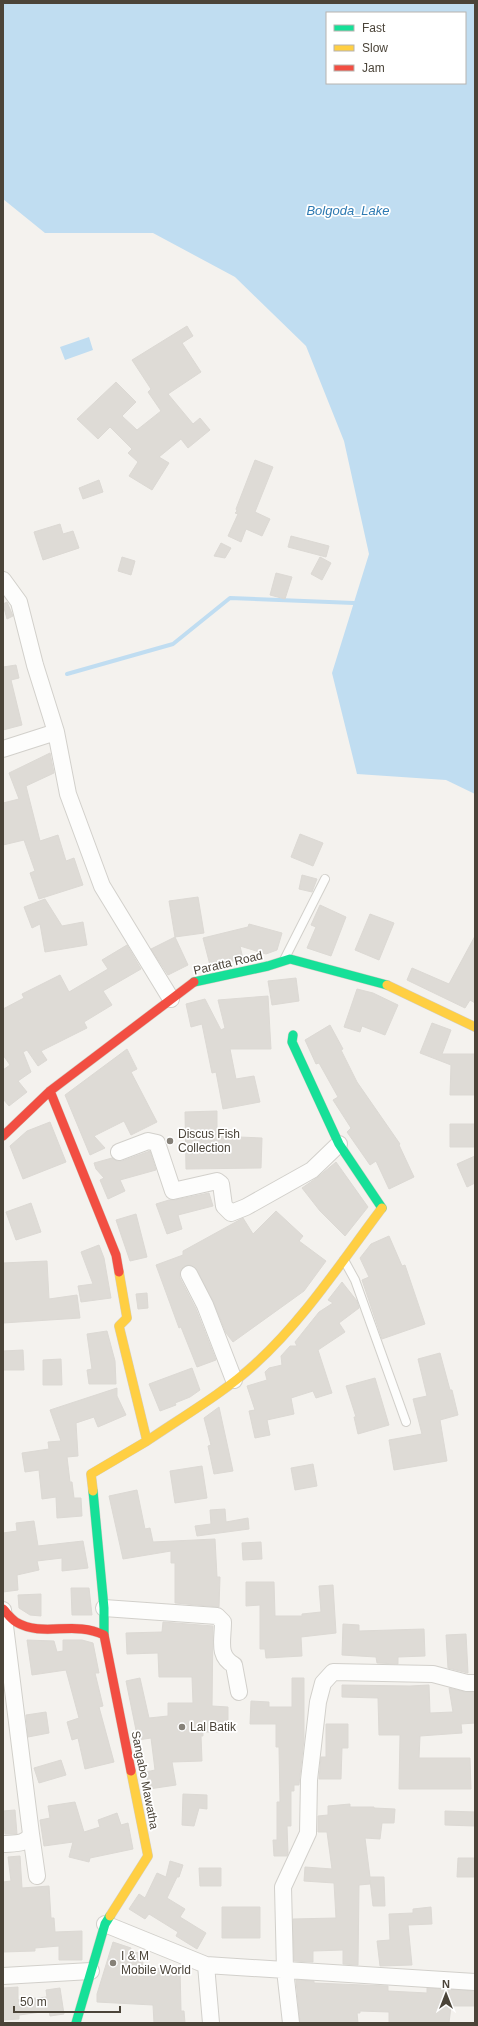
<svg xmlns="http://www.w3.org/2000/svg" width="478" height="2026" font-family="Helvetica,sans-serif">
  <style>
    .water { fill: #c0ddf1; fill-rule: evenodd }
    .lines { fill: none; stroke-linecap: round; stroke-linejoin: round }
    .stream { stroke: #c0ddf1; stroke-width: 4 }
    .building { fill: #dedbd6; stroke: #dcd9d4 }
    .lane-casing { stroke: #d2d0cb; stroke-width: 10 }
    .street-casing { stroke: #d2d0cb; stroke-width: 18 }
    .fast-casing { stroke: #d3cfc5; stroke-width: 10 }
    .slow-casing { stroke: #d3cfc5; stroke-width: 10 }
    .jam-casing { stroke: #d3cfc5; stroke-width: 10 }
    .lane { stroke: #fdfdfc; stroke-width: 8 }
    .street { stroke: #fdfdfc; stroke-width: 16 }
    .fast { stroke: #16e098; stroke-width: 9 }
    .slow { stroke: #ffcf43; stroke-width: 9 }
    .jam { stroke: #f24e42; stroke-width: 9 }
    .poi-dot { fill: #868178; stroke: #fff; stroke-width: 1.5 }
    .labels { text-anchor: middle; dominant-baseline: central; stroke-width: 3.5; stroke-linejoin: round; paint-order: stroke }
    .street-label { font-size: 12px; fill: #4b4439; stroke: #fff }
    .poi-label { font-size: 12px; fill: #4b4439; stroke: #fff; text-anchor: start }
    .water-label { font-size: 13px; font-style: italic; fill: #2e7ab2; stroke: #fff }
  </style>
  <rect width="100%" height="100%" fill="#f4f2ee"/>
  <path class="water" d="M3 3H475V794L446 780 357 774 332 673 369 554 344 441 306 346 235 277 153 233H45L3 199ZM327 13H465V83H327Z
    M89 337 93 350 65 360 60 347Z"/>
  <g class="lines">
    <path class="stream" d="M67 674 173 644 230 598 354 603"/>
  </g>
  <path class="building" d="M187 326 193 336 182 343 201 372 168 394 193 424 200 418 210 430 188 448 181 439 159 457 169 463 152 490 129 476 138 462 128 453 132 449 110 427 98 439 77 419 116 382 136 402 122 416 137 430 161 411 148 392 151 389 132 360Z
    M255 460 273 467 255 512 270 519 262 536 246 529 241 542 228 536 238 514 235 513 237 511 236 509Z
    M99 480 103 492 83 499 79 488Z
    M60 524 63 534 73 531 79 548 43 560 34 532Z
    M291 536 329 546 326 557 288 547Z
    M221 543 231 548 225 558 214 556Z
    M122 557 135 561 131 575 118 571Z
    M320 557 331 563 322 580 311 574Z
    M276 573 292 577 285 599 270 595Z
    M7 602 13 616 7 619 3 604Z
    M16 665 19 678 11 680 22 725 3 730V667Z
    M50 753 54 773 26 786 40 841 58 835 66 861 74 858 83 885 39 899 30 873 35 871 24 840 3 845V803L19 799 9 773Z
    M300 834 323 843 313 866 291 857Z
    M302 875 317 879 312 892 299 889Z
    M198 897 204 933 175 937 169 901Z
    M45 899 62 926 83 922 87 945 45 952 40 924 32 928 24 907Z
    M320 905 346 917 331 956 307 948 316 927 311 925Z
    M370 914 394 923 379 960 355 950Z
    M249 924 282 933 277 950 266 954 240 946 243 959 210 965 203 938 248 927Z
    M475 936V1003L470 1000 465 1008 407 980 412 968 449 984Z
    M175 937 188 965 168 975 151 949Z
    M127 945 141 969 103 991 112 1005 84 1022 87 1028 41 1051 47 1060 38 1066 27 1050 23 1052 31 1072 18 1081 27 1092 9 1106 3 1099V1070L10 1065 3 1055V1009L24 998 22 994 60 975 69 992 108 969 102 960Z
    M296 978 299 1001 272 1005 268 981Z
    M357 989 373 993 398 1005 385 1035 362 1026 360 1032 344 1027Z
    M268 996 271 1049H230L236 1079 254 1076 260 1102 223 1109 216 1072 212 1073 202 1024 191 1027 186 1004 205 999 221 1030 225 1028 218 1000Z
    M432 1023 451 1030 442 1054H475V1095H450L451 1065 420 1053Z
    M330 1025 343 1049 341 1050 357 1082 400 1144 399 1145 414 1177 389 1189 376 1161 370 1165 347 1132 351 1128 333 1100 338 1097 319 1063 316 1064 305 1040Z
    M127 1049 137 1069 131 1072 157 1122 131 1135 124 1121 94 1136 105 1148 90 1155 65 1095Z
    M217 1111V1136L262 1138 261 1168 186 1169 185 1112Z
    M50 1122 66 1162 23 1179 10 1146 27 1131Z
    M450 1124H475V1147H450Z
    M150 1151 156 1170 120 1180 125 1191 108 1199 100 1180 104 1178 96 1169 94 1163 112 1158 117 1161H122Z
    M475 1156V1183L467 1187 457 1164Z
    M336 1162 368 1207 345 1236 320 1211 302 1188 318 1177Z
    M209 1193 213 1206 178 1215 182 1229 167 1234 156 1204 169 1200H175Z
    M31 1203 41 1232 16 1240 6 1212Z
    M276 1211 303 1236 299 1241 326 1261 304 1291 233 1342 226 1333 213 1301 197 1270 190 1265 184 1266 180 1273V1278L196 1309 216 1360 197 1367 181 1327 179 1328 156 1265 183 1255V1251L243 1218 253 1234Z
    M136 1214 147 1257 130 1261 116 1220Z
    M389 1236 402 1266 405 1265 425 1324 382 1339 362 1280 369 1277 360 1258 371 1244Z
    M99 1245 104 1258 111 1298 81 1302 78 1286 93 1284 81 1252Z
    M47 1261 49 1299 77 1295 80 1318 3 1323V1263Z
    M342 1282 357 1301 359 1308 339 1323 345 1332 318 1350 332 1393 316 1398 313 1391 291 1398 294 1414 267 1420 270 1435 255 1438 249 1411 255 1410 247 1386 267 1380 265 1372 269 1368 282 1365 281 1356 290 1346H297L295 1342 319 1312 333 1303 328 1300Z
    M147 1293 148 1308 138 1309 136 1294Z
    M107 1331 115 1361 116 1384H89L87 1370 92 1369 87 1334Z
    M23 1350 24 1370H3V1351Z
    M440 1353 450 1390H452L458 1415 440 1420 447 1461 394 1470 389 1440 422 1434 413 1399 427 1396 418 1359Z
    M61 1359 62 1385H43V1360Z
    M192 1368 200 1390 190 1397 175 1403 176 1405 160 1411 149 1384Z
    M375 1378 389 1425 358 1434 354 1417H356L346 1386Z
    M117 1388V1396L126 1415 98 1427 94 1417 76 1423 78 1456 67 1457 70 1482H72L74 1498H81L82 1516 57 1518 56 1497 42 1499 39 1470 25 1472 22 1453 49 1449 48 1442 61 1441 50 1410Z
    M219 1407 233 1471 214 1474 208 1446 211 1445 204 1418Z
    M313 1464 317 1486 295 1490 291 1468Z
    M202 1466 207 1498 175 1503 170 1471Z
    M137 1490 145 1529 150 1528 153 1542 215 1539 217 1577H220L219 1607 175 1603V1563H171V1551L123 1559 109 1496Z
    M225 1509 226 1522 248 1518 249 1529 197 1536 195 1526 211 1524 210 1510Z
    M34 1521 38 1546 83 1541 88 1568 62 1571V1558L37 1561 39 1570 17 1575 18 1590 3 1592V1533L17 1531 16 1523Z
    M261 1542 262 1559 243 1560 242 1543Z
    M246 1582H274L275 1616H302V1614L321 1612 319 1586 333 1585 336 1633 301 1637 302 1656 266 1658 265 1649H260V1605L246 1606Z
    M71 1588H89L92 1615H72Z
    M41 1594V1616L30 1615 19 1608 18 1595Z
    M163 1622 213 1626 212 1706 228 1707V1732H203V1736H201L202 1761 172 1762 176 1785 149 1789 146 1772 155 1770 151 1738 138 1740 126 1681 140 1678 149 1718 168 1716V1703H193L192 1677H159L158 1653 127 1654 126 1633 162 1632Z
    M343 1624 359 1625V1631L424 1629 425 1656 398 1657V1664L377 1663 376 1657 342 1655Z
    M466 1634 468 1673 448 1668 446 1635Z
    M27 1640 54 1641 57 1652 63 1651V1640H82L93 1643 99 1673H95L103 1706 99 1707 114 1762 85 1769 78 1738 72 1740 67 1722 79 1718 66 1670 32 1675Z
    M292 1678H304V1739L299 1785H294V1791H291V1826H287L288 1853 287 1856H274L273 1840H277V1802H280L279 1747H276V1724H250L251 1701 269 1702V1707H292Z
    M342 1685 410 1686 429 1685 430 1713 453 1712 449 1688 465 1692H475V1723L461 1724 462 1733 420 1736 419 1758H470L471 1789H399L400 1735H379L378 1698 342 1697Z
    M46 1712 49 1733 28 1737 26 1715Z
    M326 1724H348V1748H342L341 1779H319L321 1757H326Z
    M61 1760 66 1775 39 1783 34 1768Z
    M183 1794 207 1795V1809L199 1808 194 1826 182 1825Z
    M75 1802 84 1832 100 1827 98 1820 117 1813 121 1825 128 1823 133 1849 90 1858 89 1862 69 1857 73 1842 44 1846 40 1820 50 1818 48 1806Z
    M350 1804V1807H374V1808L395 1809 394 1823H382L380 1839 365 1838 370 1877H384L385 1906H373L370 1880V1884L359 1885 358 1965 343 1964V1950L313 1951V1962L294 1961 293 1919 336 1918 334 1883 304 1881 305 1867 332 1869 327 1832H318V1816L328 1815V1806Z
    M15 1810 17 1834H5L3 1811Z
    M445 1811 475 1812V1826L445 1825Z
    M20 1856 22 1888 49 1886 51 1918H54L55 1932 82 1931V1960H59V1946L35 1948V1951L3 1952V1882L11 1881 8 1857Z
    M458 1858H475V1877H457Z
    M170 1861 183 1865 179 1877H177L167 1898 185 1909 180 1917 206 1933 197 1949 176 1936 178 1932 149 1914 145 1919 129 1909 139 1894 145 1898 157 1873 166 1877Z
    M199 1868H221V1886H200Z
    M222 1907H260V1938H222Z
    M431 1907 432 1924 408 1925 412 1965 380 1966 377 1941 390 1940 389 1914 413 1913V1909Z
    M113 1942 131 1948 130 1952 144 1953 142 1969 180 1968 181 2011H184L185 2023H154L153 2005 97 2002V1994Z
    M296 1980 314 1981V1983L388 1986V1991L427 1993V1988L475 1991V2006H451L449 2023H389V2012L360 2011V2013H357L358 2023H300Z
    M18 1987V2000L47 1997 46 1990 60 1988 64 2014 50 2016 49 2011 19 2015V2019L3 2020V1988Z"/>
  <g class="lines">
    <g class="lane-casing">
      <path id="lane" d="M285 958 325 879
        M344 1260 355 1280 406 1422"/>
    </g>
    <g class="street-casing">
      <path id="street" d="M3 580 19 602 35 665 56 732 68 794 102 886 171 999
        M3 749 56 732
        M119 1152 148 1141 157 1143 173 1191 217 1181 221 1184 224 1206 231 1213 246 1207 312 1170 339 1144
        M189 1274 205 1305 234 1380
        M104 1608 217 1616 223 1622C223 1640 217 1656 234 1665L239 1692
        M3 1610 31 1834C26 1845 14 1843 3 1844
        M31 1834 37 1876
        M105 1924 206 1965 211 2023
        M206 1965 475 1982
        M3 1976 91 1971
        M291 2023 285 1970 283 1887 308 1833 309 1780 318 1702 323 1683 333 1672 433 1674 467 1683H475"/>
    </g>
    <g class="fast-casing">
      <path id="fast" d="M194 982 268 966 290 959 387 985
        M293 1035 292 1042 339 1144 382 1208
        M93 1491 104 1608V1635
        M76 2023 105 1924 110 1916"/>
    </g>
    <g class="slow-casing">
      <path id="slow" d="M387 985 475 1027
        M147 1441C182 1417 222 1394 254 1365 304 1320 342 1261 382 1208
        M93 1491 91 1474 147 1441 119 1326 127 1318 119 1272
        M110 1916 148 1856 131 1771"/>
    </g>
    <g class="jam-casing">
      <path id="jam" d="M50 1091 116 1255 119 1272
        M3 1136 50 1091 194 982
        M3 1609C7 1613 11 1619 16 1622 43 1638 74 1620 104 1635L131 1771"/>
    </g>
    <use href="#lane" class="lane"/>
    <use href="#street" class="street"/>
    <use href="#fast" class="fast"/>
    <use href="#slow" class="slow"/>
    <use href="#jam" class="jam"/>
  </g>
  <g class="poi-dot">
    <circle cx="170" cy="1141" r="4"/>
    <circle cx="182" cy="1727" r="4"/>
    <circle cx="113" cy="1963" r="4"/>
  </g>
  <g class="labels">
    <g class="street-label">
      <text transform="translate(228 963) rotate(-13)">Paratta Road</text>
      <text transform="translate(145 1780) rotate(79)">Sangabo Mawatha</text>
    </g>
    <g class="poi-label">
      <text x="178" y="1134">Discus Fish<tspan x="178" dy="14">Collection</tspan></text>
      <text x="190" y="1727">Lal Batik</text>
      <text x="121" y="1956">I &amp; M<tspan x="121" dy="14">Mobile World</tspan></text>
    </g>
    <g class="water-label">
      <text x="348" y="210">Bolgoda_Lake</text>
    </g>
  </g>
  <rect width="478" height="2026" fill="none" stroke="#4b4439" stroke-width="8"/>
  <rect x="326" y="12" width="140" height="72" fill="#ffffff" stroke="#b7b4b0"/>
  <rect x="334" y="25" width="20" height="6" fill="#16e098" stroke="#b7b4b0"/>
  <text x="362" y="32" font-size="12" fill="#4b4439">Fast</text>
  <rect x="334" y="45" width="20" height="6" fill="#ffcf43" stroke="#b7b4b0"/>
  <text x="362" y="52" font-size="12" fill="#4b4439">Slow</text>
  <rect x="334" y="65" width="20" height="6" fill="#f24e42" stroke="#b7b4b0"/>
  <text x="362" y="72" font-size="12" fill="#4b4439">Jam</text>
  <g transform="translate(446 1994)" stroke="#ffffff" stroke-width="3" paint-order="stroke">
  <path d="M0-3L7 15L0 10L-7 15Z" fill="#4b4439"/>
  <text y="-6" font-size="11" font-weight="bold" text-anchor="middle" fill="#4b4439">N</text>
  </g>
  <path d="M14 2006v6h106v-6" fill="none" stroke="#4b4439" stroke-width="2"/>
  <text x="20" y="2006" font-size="12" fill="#4b4439" stroke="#ffffff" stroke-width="3" paint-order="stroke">50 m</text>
</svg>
